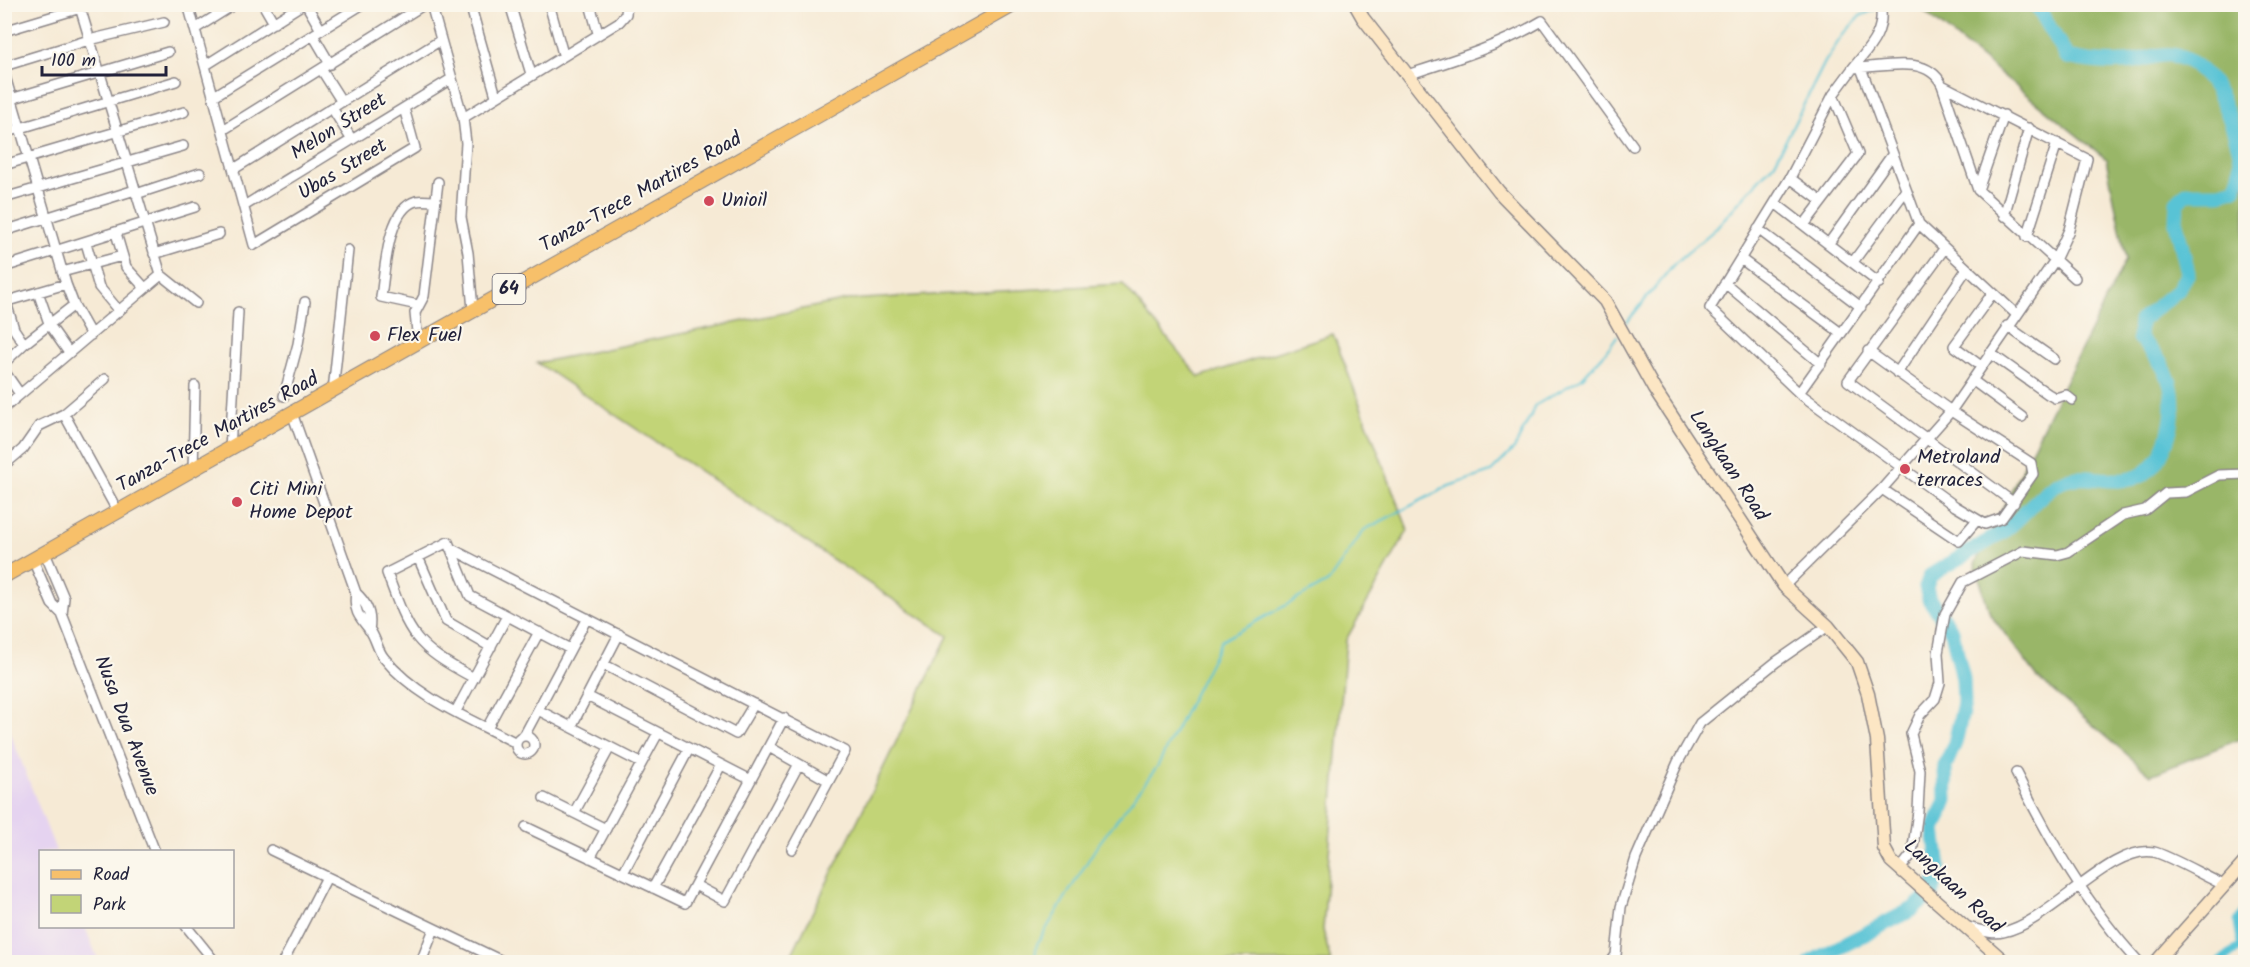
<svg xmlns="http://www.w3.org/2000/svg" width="2250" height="967" font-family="Kalam,sans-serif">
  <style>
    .built { fill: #e5d3f0 }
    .green { fill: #c2d477; stroke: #727b59; stroke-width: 1.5 }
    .forest { fill: #99b668; stroke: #5e6c52; stroke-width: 1.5 }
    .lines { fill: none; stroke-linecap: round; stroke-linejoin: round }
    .stream { stroke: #59c3d5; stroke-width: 2 }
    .canal { stroke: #59c3d5; stroke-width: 9 }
    .river { stroke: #59c3d5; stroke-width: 15 }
    .street-casing { stroke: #8c8688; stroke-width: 12 }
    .secondary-casing { stroke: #8c8688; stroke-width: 15 }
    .primary-casing { stroke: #8c8688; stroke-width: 16 }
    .street { stroke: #fff; stroke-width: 9 }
    .secondary { stroke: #fce6c4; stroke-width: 12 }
    .primary { stroke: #f7c06b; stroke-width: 14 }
    .poi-dot { fill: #d1495b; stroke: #fbf7ec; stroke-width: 2 }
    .labels { text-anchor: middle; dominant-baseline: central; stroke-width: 4.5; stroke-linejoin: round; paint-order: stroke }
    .shield { fill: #fbf7ec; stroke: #636270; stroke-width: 1.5 }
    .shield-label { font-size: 18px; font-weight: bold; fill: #22223b }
    .street-label { font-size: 20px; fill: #22223b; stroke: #fbf7ec }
    .poi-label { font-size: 20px; fill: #22223b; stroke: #fbf7ec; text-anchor: start }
  </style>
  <rect width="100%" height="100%" fill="#fbf7ec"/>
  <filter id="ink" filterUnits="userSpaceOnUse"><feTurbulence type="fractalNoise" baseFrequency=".0167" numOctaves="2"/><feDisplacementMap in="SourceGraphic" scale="12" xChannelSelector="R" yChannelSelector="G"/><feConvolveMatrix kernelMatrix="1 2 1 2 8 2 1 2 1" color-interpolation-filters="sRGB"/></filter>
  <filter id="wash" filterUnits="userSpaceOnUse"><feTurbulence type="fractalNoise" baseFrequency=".008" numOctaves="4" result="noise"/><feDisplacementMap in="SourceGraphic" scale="24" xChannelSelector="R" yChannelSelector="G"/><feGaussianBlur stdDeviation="1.35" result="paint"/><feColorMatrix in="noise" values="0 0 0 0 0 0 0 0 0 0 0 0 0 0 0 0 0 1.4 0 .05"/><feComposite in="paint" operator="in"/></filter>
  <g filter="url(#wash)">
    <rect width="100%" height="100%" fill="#f6ead5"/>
    <path class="built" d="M4 717 56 851 40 852V926L85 927 99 962H5Z"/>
    <path class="green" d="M1123 284 1199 377 1333 334 1408 530 1346 640 1323 930 1331 962H788L948 636 537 363 847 300Z"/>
    <path class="forest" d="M1916 5H2245V737L2151 775 2038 678 1990 614 1975 564 2126 259 2106 159Z"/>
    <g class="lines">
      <path class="stream" d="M1887 5 1888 4
        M1627 322 1674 264 1713 231 1775 162 1825 62 1842 36 1860 16 1874 10
        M1034 962 1037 944 1097 846 1157 767 1221 641 1328 582 1364 530 1449 486 1491 472 1514 449 1536 405 1582 378 1605 353 1617 336"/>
      <path class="canal" d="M2220 962 2242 945 2238 922 2246 908"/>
      <path class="river" d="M1811 962 1913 909 1933 892 1939 867 1934 830 1946 800 1945 766 1955 743 1964 703 1963 679 1952 631 1929 599 1926 587 1930 576C1954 560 1980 547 2004 531 2022 518 2036 497 2055 485 2082 469 2105 485 2131 479 2165 472 2178 417 2171 387 2166 366 2154 353 2139 338L2140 321 2178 290 2188 273 2176 223 2177 202 2186 193H2220L2234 189C2247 166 2240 152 2233 128 2223 97 2206 61 2171 55 2160 53 2146 59 2135 61 2112 64 2089 62 2067 57L2036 4"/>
    </g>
  </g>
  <g filter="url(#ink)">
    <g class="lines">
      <g class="street-casing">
        <path id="street" d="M79 4 161 275 196 303
          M188 4 254 245 415 148 404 108
          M263 4 274 23
          M306 4 321 30
          M431 4 463 118 466 143 461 217 468 253 473 310
          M470 4 496 96
          M510 4 531 74
          M549 4 563 54
          M590 4 598 33
          M195 29 235 4
          M4 31 94 4
          M313 35 330 64
          M206 65 303 4
          M4 66 89 40 164 22
          M1853 68C1869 48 1886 32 1880 4
          M1861 68 1919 224 2016 314
          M321 69 342 102
          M4 73 66 284 74 305 91 335
          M1407 75C1454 60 1500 46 1542 21L1633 146
          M1942 85 1978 190 2075 278
          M214 96 363 4
          M4 101 168 52
          M332 108 352 140
          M463 118 619 22 626 14 627 4
          M223 130 425 4
          M4 133 176 81
          M4 165 184 112
          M234 169 441 40
          M1790 178 1821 201
          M1978 190 2004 115
          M136 194 200 173
          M4 198 183 146
          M1775 203 1879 283
          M244 206 451 79
          M2004 216 2029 128
          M1804 225 1858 154 1833 95
          M1758 229 1861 307
          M4 231 135 190
          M116 233 126 267 145 288
          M2027 237 2057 143
          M86 243 99 287 119 311
          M1829 243 1892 155
          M1944 249 1848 381 2014 503
          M154 254 219 234
          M1741 259 1841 333
          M1853 262 1906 190
          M4 267 195 207
          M62 272 122 256
          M1725 283 1821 364
          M38 292 50 326 69 353
          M4 302 66 284
          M6 302 14 329 24 344
          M418 305 381 297C385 272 387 209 416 201 421 200 429 201 435 201
          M2007 326 2054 359
          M418 342 415 313 424 296 438 182
          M1990 353 2048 394 2055 398 2066 395 2072 400
          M4 363 24 344 74 305
          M1981 366 1954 346 1992 294
          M4 371 20 394
          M1897 373 1966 270
          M1972 380 2022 417
          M333 391 348 250
          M1799 393 1919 224
          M284 396 298 344 305 302
          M4 408 161 275
          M292 413 356 593C367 603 372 615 369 630
          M64 414 118 512
          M230 449 238 312
          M4 465 23 449 39 426 64 414 105 379
          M193 471 195 386
          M1882 489 1959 541 1977 520
          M450 548 845 751 792 849
          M45 553 64 598 62 614 155 852
          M418 557 446 621 491 647
          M33 560 52 604 62 614
          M1784 586 1882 489 1951 411 2055 260 2069 230 2087 159 1942 85C1927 53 1881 68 1853 68L1833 95 1790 178 1710 308 1799 393 1955 506 1985 524 2002 518 2033 474 2031 463 1951 411 1868 351
          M356 593C353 610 359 617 369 629 376 637 377 650 384 658 417 699 471 719 516 743
          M603 664 736 734 754 704
          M474 678C414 646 410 636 387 573L448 542 470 596 570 649
          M587 696 751 780
          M538 710 641 763
          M456 711 507 616
          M571 727 619 634
          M487 728 539 632
          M524 736 587 618
          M516 745a9 9 0 1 1 18 0a9 9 0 1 1-18 0Z
          M769 747 829 781
          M2016 773C2049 839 2088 908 2139 962
          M544 798 606 829
          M574 813 610 747
          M526 827 685 903 784 718
          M271 850 504 962
          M590 858 658 733
          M1900 869 1912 854 1918 811 1920 771 1911 734 1920 715 1935 699 1940 683 1938 653 1945 614 1963 582 2023 551 2057 555 2068 552 2123 515 2145 510 2166 493 2186 492 2219 475 2246 474
          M623 873 689 749
          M695 885 725 901 799 764
          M653 888 721 765
          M186 926 215 962
          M1967 927C1977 929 1992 935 2003 932 2051 922 2111 844 2154 852 2168 855 2208 878 2224 885
          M283 962 327 877
          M421 962 434 929
          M1611 962 1616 955 1621 907 1636 858 1678 762 1700 723 1776 662 1828 626"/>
      </g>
      <g class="secondary-casing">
        <path id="secondary" d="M1355 4 1363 18 1499 192 1605 301 1654 389 1784 586 1828 626 1857 662 1868 694 1877 740 1884 848 1891 861 2005 962
          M2156 962 2246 861"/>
      </g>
      <g class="primary-casing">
        <path id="primary" d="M4 576 1015 4"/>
      </g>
      <use href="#street" class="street"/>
      <use href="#secondary" class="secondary"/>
      <use href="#primary" class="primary"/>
    </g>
  </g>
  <g class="poi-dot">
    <circle cx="709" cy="201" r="6"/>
    <circle cx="375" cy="336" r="6"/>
    <circle cx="1905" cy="469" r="6"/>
    <circle cx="237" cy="502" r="6"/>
  </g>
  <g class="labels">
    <rect class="shield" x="492.5" y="274" width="33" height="30" rx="4.5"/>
    <g class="shield-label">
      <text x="509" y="289">64</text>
    </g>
    <g class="street-label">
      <text transform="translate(339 127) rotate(-32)">Melon Street</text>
      <text transform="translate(343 170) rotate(-31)">Ubas Street</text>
      <text transform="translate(641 193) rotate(-29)">Tanza-Trece Martires Road</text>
      <text transform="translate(218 433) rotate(-29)">Tanza-Trece Martires Road</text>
      <text transform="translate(1728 466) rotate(57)">Langkaan Road</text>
      <text transform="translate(126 726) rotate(69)">Nusa Dua Avenue</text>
      <text transform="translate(1953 887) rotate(43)">Langkaan Road</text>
    </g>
    <g class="poi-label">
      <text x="721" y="201">Unioil</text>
      <text x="387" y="336">Flex Fuel</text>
      <text x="1917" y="458">Metroland<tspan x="1917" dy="23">terraces</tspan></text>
      <text x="249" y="490">Citi Mini<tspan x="249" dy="23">Home Depot</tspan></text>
    </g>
  </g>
  <rect width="2250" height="967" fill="none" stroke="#fbf7ec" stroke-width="24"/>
  <rect x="39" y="850" width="195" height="78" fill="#fbf7ec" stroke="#a4a2a5" stroke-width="1.5"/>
  <rect x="51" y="870" width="30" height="9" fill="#f7c06b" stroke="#a4a2a5" stroke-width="1.5"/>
  <text x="93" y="880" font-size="18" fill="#22223b">Road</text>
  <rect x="51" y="895" width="30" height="18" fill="#c2d477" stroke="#a4a2a5" stroke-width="1.5"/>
  <text x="93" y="910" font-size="18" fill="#22223b">Park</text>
  <path d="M42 66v9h124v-9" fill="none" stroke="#22223b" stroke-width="3"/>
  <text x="51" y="66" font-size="18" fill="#22223b" stroke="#fbf7ec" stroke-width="4.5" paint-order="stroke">100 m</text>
</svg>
